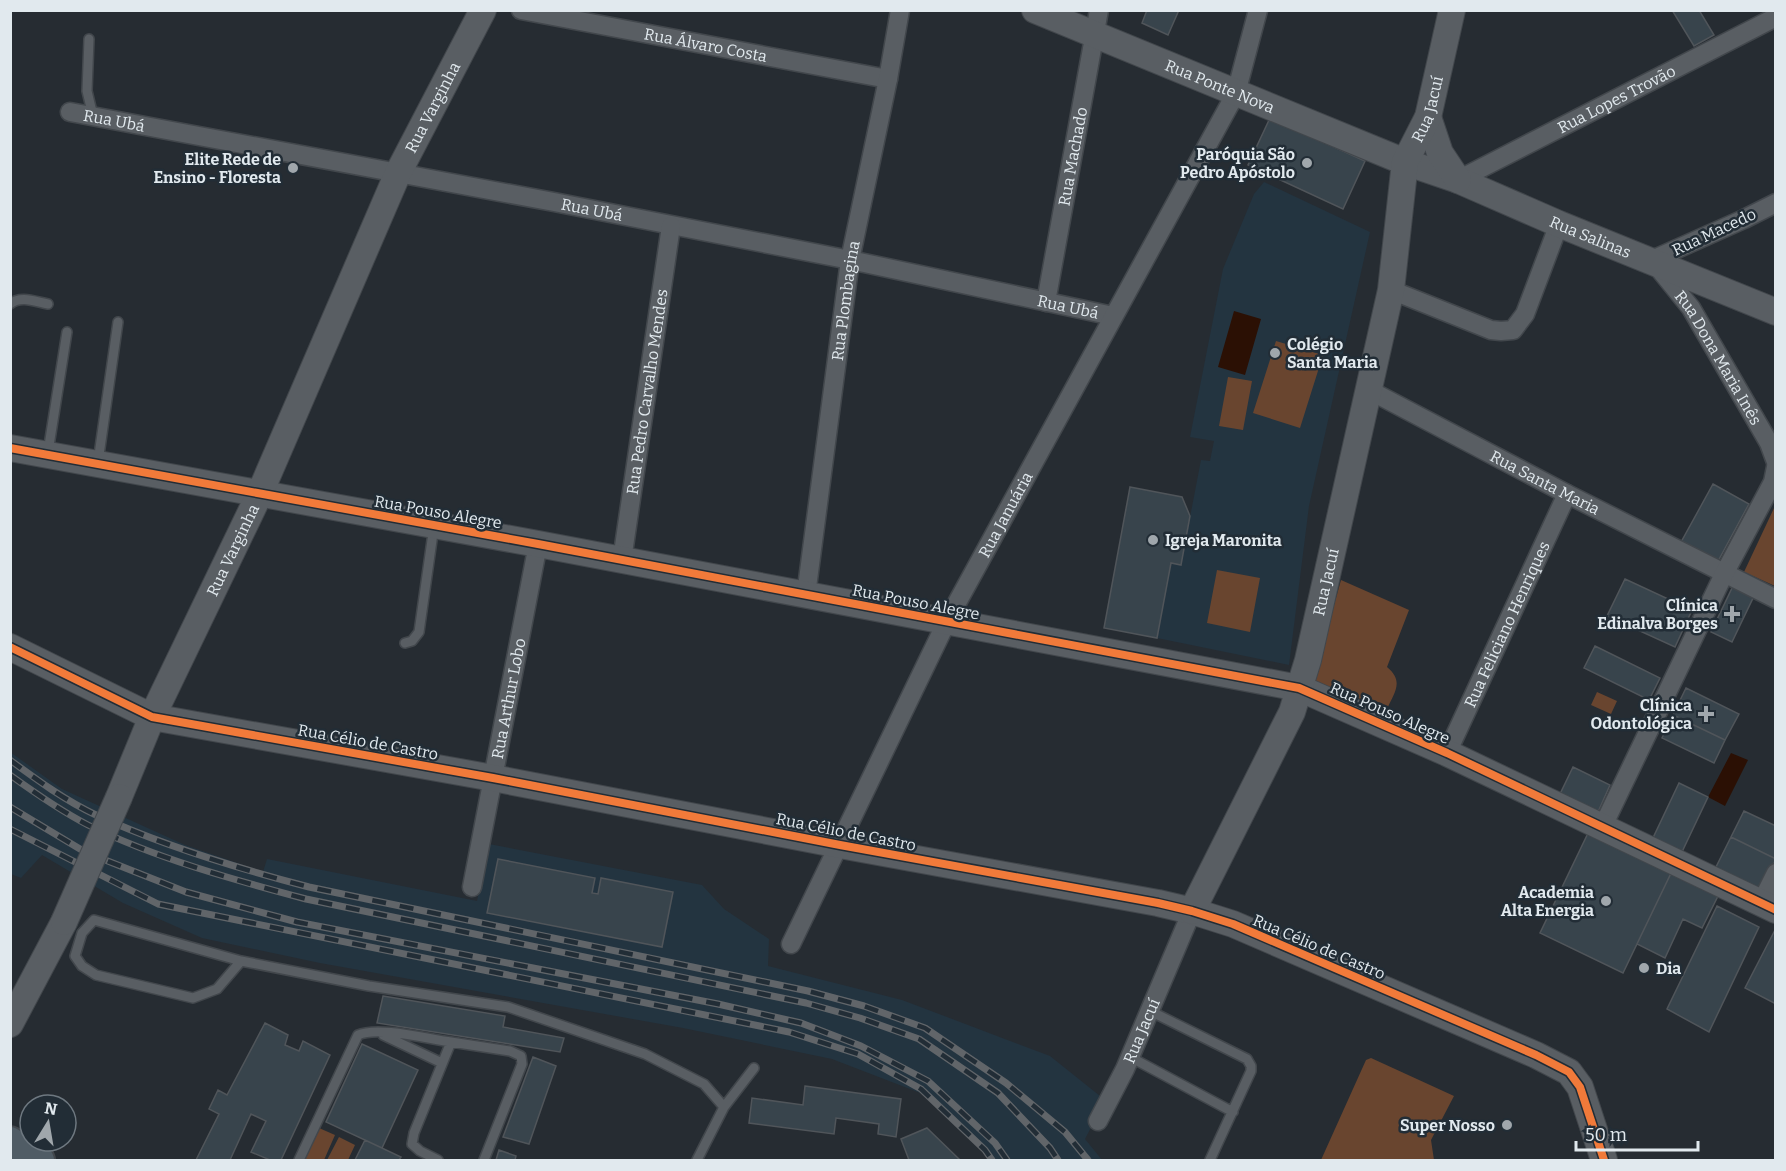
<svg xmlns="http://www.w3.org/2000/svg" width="1786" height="1171" font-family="Bitter,serif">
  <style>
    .built { fill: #233440 }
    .green { fill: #69452f }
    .water { fill: #2b1004 }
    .building { fill: #38444c; stroke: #50555a; stroke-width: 1.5 }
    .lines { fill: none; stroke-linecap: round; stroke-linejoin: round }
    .lane-casing { stroke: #42474c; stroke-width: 12 }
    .street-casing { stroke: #42474c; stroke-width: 21 }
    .secondary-casing { stroke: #42474c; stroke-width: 28 }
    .primary-casing { stroke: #42474c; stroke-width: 32 }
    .lane { stroke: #595e63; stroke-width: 9 }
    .street { stroke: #595e63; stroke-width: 18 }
    .secondary { stroke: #595e63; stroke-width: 26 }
    .primary { stroke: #505c65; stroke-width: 28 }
    .rail-casing { stroke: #616569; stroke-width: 7 }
    .rail { stroke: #222d36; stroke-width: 4.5; stroke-dasharray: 14; stroke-linecap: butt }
    .secondary-bridge-casing { stroke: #42474c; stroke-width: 28; stroke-linecap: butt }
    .secondary-bridge { stroke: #595e63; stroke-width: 26 }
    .cycleway-casing { stroke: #222d36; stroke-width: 11 }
    .cycleway { stroke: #f17a3a; stroke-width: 8 }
    .poi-dot { fill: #a0a7ac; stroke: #222d36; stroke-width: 2 }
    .labels { text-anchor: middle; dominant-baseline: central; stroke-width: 5; stroke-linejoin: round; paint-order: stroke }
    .street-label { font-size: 16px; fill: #e1e9ee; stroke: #222d36 }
    .poi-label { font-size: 16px; font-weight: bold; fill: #e1e9ee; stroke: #222d36; text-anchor: end }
  </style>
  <rect width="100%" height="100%" fill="#262c32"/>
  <path class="built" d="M1264 182 1370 232 1309 506 1289 665 1157 638 1171 563 1181 564 1201 460 1210 461 1214 441 1190 437 1223 269 1254 194Z
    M10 752 62 789 185 845 263 872 267 859 477 901 489 844 702 885 724 909 769 939 768 966 902 1000 1050 1056 1105 1100 1085 1139 1102 1160H995L950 1115 923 1094 832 1059 683 1028 320 963 202 938 123 903 42 855 21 878 11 874Z"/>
  <path class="green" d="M1276 341 1323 355 1300 428 1253 413Z
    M1228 377 1252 381 1243 430 1219 426Z
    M1775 506V586L1744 572Z
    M1217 570 1260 578 1250 632 1207 623Z
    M1341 580 1409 610 1387 667C1404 681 1395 692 1387 709L1313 681Z
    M1597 692 1617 701 1611 714 1591 705Z
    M1371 1058 1454 1096 1431 1140 1434 1160H1321L1366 1060Z
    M319 1128 335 1135 324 1160H303Z
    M339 1137 355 1145 348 1160H327Z"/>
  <path class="water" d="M1234 311 1261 319 1245 375 1218 367Z
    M1731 753 1748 760 1725 806 1708 797Z"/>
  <path class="building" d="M1147 10H1179L1168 35 1142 23Z
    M1672 10H1699L1714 35 1694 46Z
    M1270 118 1365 161 1343 209 1248 165Z
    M1713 484 1749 504 1717 563 1680 544Z
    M1130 487 1182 497 1190 516 1181 565 1171 563 1157 638 1104 628Z
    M1625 579 1692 610 1675 647 1607 616Z
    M1733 586 1754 596 1732 642 1711 632Z
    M1595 646 1660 678 1649 700 1584 668Z
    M1686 688 1739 714 1725 740 1673 715Z
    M1673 715 1725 740 1714 763 1662 738Z
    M1573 767 1610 785 1598 812 1560 794Z
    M1679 783 1708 797 1681 854 1652 840Z
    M1744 811 1776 826V859L1731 837Z
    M1590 829 1673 869 1623 973 1540 933Z
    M1731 837 1776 859 1760 892 1715 869Z
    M498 859 595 878 592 893 598 894 601 878 673 892 662 947 487 913Z
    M1673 869 1720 892 1702 928 1683 919 1665 958 1637 944Z
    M1717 906 1759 927 1709 1032 1667 1009Z
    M1776 928V1004L1745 988Z
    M383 996 505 1016 503 1027 564 1038 560 1052 377 1023Z
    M265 1023 288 1035 285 1045 299 1051 303 1041 330 1055 281 1160H270L251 1152 266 1121 251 1114 230 1160H196L219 1114 209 1109 218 1090 227 1095Z
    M362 1044 418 1070 382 1148 326 1122Z
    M533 1057 556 1066 529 1144 503 1137Z
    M805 1086 901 1099 896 1137 878 1134 879 1124 836 1118 834 1134 749 1123 752 1098 803 1105Z
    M927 1128 960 1160H909L901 1139Z
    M365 1140 401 1157 399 1160H355Z
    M499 1150 516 1156 515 1160H496Z"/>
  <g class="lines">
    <g class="lane-casing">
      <path id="lane" d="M89 39 87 91 93 116
        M10 304C21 295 36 302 48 304
        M48 452 67 332
        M98 462 118 322
        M405 643 412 641 419 632 434 526
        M241 961 217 989 193 998 96 975 82 966 75 956 82 933 94 920 241 961 369 986 508 1007 645 1054 704 1084 724 1107
        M1150 1011 1247 1059 1251 1066V1071L1210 1160
        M383 1035 442 1063
        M1130 1057 1233 1112
        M299 1160 358 1035C378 1026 428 1039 451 1042
        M438 1160 420 1151 412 1144 414 1133 451 1042 510 1051 521 1056 522 1064 484 1160
        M697 1160 724 1107 754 1068"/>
    </g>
    <g class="street-casing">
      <g id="street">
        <path id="s1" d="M521 10 888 79"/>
        <path id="s2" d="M70 112 554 202 850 260 1113 316"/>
        <path id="s3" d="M1458 180 1776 17"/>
        <path id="s4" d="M1776 203 1744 219 1652 260 1691 308 1769 443 1776 462"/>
        <path d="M1391 290 1491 330 1501 331 1513 330 1525 314 1559 224"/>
        <path id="s5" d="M1046 302 1099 10"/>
        <path id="s6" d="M1367 389 1567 494 1776 599"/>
        <path id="s7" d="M622 560 671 226"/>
        <path id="s8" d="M806 595 850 260 888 79 900 10"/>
        <path id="s9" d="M1447 753 1567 494"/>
        <path d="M1602 828 1724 574 1773 482 1776 467"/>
        <path id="s10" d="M472 887 538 544"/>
        <path d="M1761 903 1776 873"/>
        <path id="s11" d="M791 944 947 621 1236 93 1258 10"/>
        <path id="s12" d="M1098 1121 1125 1069 1192 911"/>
      </g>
    </g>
    <g class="secondary-casing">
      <g id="secondary">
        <path id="s13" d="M1035 10 1405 162 1458 180 1559 224 1776 312"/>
        <path d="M1428 117 1440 153 1458 180"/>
        <path d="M10 448 538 544 1299 688 1447 753 1776 910"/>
        <path d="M10 647 152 717 493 778 840 845 1158 903 1192 911 1233 924 1536 1055 1569 1072 1580 1087 1604 1160"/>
        <path id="s14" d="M119 797 152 717 260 493 398 173 483 10"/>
        <path id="s15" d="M1192 911 1292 712 1308 660 1391 290 1405 162 1428 117 1452 10"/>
        <path d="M10 1024 64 922"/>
      </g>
    </g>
    <g class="primary-casing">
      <path id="primary" d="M10 1141 40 1160"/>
    </g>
    <use href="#lane" class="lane"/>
    <use href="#street" class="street"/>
    <use href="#secondary" class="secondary"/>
    <use href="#primary" class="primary"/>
    <g class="rail-casing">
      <path id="rail" d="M10 760C37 780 66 801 96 815 164 846 236 868 309 887L808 991 864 1006 925 1028 1006 1083 1065 1132 1088 1160
        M10 775C35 793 61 811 88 825 155 858 234 880 306 899L806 1003 860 1018 919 1039 998 1093 1050 1148 1058 1160
        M10 807 85 852 186 892 297 922 718 1004 801 1023 861 1046 928 1081 995 1143 1007 1160
        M10 829 158 904 789 1032 858 1054 921 1089 985 1150 992 1160"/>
    </g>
    <use href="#rail" class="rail"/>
    <g class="secondary-bridge-casing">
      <path id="secondary-bridge" d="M64 922 119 797"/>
    </g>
    <use href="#secondary-bridge" class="secondary-bridge"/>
    <g class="cycleway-casing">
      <path id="cycleway" d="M10 448 538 544 1299 688 1447 753 1776 910
        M10 647 152 717 493 778 840 845 1158 903 1192 911 1233 924 1536 1055 1569 1072 1580 1087 1604 1160"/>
    </g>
    <use href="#cycleway" class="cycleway"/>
  </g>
  <g class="poi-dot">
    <circle cx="1307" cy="163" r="6"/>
    <circle cx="293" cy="168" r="6"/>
    <circle cx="1275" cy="353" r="6"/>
    <circle cx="1153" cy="540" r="6"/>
    <path d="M1729 605h6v6h6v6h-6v6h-6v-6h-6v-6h6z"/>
    <path d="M1703 705h6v6h6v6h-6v6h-6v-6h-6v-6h6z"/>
    <circle cx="1606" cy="901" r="6"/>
    <circle cx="1644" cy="968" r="6"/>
    <circle cx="1507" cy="1125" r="6"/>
  </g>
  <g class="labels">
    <g class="street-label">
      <text stroke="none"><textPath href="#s1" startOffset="188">Rua Álvaro Costa</textPath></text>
      <text stroke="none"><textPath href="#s13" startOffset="200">Rua Ponte Nova</textPath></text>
      <text stroke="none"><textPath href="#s3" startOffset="178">Rua Lopes Trovão</textPath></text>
      <text stroke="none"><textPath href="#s14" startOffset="758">Rua Varginha</textPath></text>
      <text stroke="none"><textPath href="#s15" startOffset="843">Rua Jacuí</textPath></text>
      <text stroke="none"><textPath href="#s2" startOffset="45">Rua Ubá</textPath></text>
      <text stroke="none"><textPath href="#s5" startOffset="148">Rua Machado</textPath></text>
      <text stroke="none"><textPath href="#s2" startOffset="531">Rua Ubá</textPath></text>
      <text transform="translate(1714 232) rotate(-25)">Rua Macedo</text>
      <text stroke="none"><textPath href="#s13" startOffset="600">Rua Salinas</textPath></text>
      <text stroke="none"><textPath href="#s8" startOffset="297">Rua Plombagina</textPath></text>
      <text stroke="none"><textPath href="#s2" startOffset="1017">Rua Ubá</textPath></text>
      <text stroke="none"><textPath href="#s4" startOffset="255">Rua Dona Maria Inês</textPath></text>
      <text stroke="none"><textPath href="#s7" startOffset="170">Rua Pedro Carvalho Mendes</textPath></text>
      <text stroke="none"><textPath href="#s6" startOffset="201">Rua Santa Maria</textPath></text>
      <text transform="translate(438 512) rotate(10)">Rua Pouso Alegre</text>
      <text stroke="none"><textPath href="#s11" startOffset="480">Rua Januária</textPath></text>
      <text stroke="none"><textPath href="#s14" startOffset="272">Rua Varginha</textPath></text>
      <text stroke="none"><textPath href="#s15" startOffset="357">Rua Jacuí</textPath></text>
      <text transform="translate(916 602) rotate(11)">Rua Pouso Alegre</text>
      <text stroke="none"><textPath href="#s9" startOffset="142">Rua Feliciano Henriques</textPath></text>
      <text stroke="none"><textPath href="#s10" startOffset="192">Rua Arthur Lobo</textPath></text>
      <text transform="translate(1390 713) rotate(24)">Rua Pouso Alegre</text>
      <text transform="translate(368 742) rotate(10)">Rua Célio de Castro</text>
      <text transform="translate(846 832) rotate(11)">Rua Célio de Castro</text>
      <text transform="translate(1319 947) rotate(23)">Rua Célio de Castro</text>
      <text stroke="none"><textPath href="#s12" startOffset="100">Rua Jacuí</textPath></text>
    </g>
    <g class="poi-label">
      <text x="1295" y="154">Paróquia São<tspan x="1295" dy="18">Pedro Apóstolo</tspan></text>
      <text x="281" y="159">Elite Rede de<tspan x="281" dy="18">Ensino - Floresta</tspan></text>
      <text x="1287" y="344" text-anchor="start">Colégio<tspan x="1287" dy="18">Santa Maria</tspan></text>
      <text x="1165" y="540" text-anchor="start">Igreja Maronita</text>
      <text x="1718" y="605">Clínica<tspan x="1718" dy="18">Edinalva Borges</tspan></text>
      <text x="1692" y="705">Clínica<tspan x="1692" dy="18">Odontológica</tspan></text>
      <text x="1594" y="892">Academia<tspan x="1594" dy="18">Alta Energia</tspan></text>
      <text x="1656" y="968" text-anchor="start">Dia</text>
      <text x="1495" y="1125">Super Nosso</text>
    </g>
  </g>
  <rect width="1786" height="1171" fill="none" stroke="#e1e9ee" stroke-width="24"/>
  <g transform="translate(48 1123) rotate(11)"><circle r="28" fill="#222d36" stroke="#6e7880" stroke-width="1.5"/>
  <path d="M0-4.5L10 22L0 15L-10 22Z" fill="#a0a7ac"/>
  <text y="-9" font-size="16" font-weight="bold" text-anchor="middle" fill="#e1e9ee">N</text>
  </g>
  <path d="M1576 1141v9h122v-9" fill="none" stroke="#e1e9ee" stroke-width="3"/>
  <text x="1585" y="1141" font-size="18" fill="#e1e9ee" stroke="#222d36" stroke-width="4.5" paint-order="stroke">50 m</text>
</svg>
